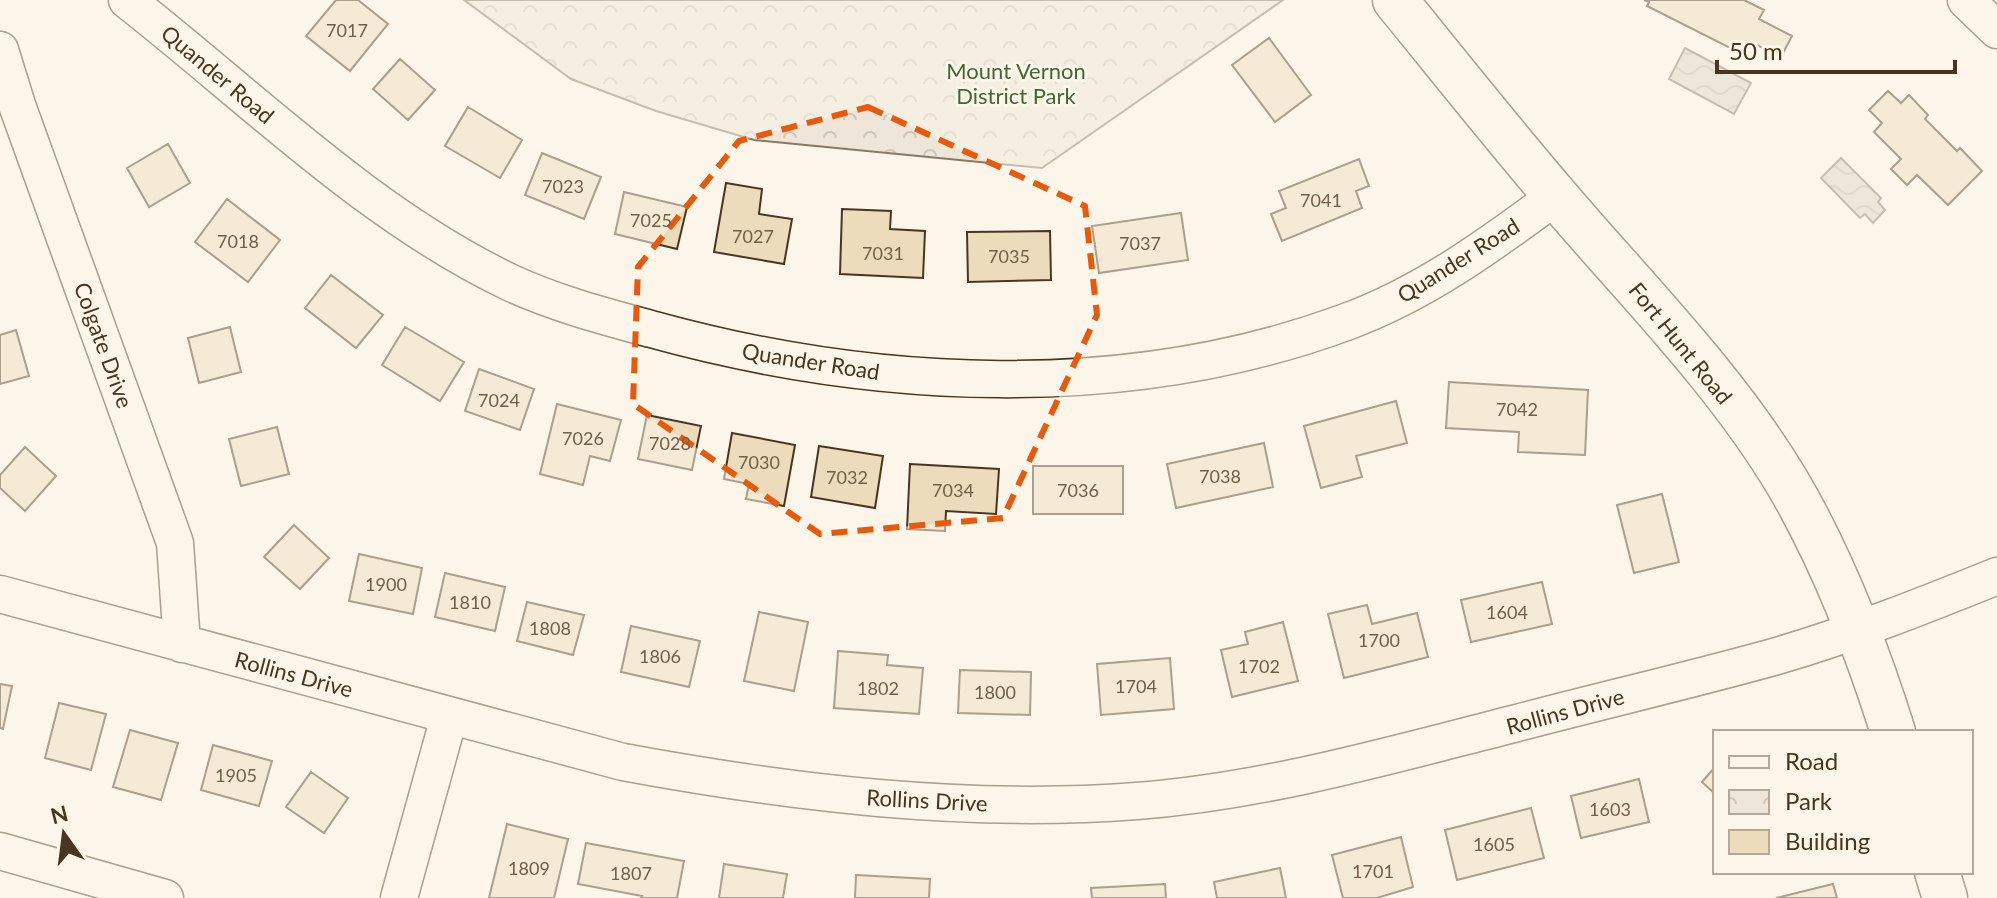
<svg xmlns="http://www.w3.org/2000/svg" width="1997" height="898" font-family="Lato,sans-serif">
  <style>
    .park { fill: url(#park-crowns); stroke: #887966; stroke-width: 2 }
    .water { fill: url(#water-waves); stroke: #887966; stroke-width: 2 }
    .building { fill: #ecdcbc; stroke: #4a3520; stroke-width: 2 }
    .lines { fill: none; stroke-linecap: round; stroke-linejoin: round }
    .minor-casing { stroke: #4a3520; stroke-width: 39 }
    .major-casing { stroke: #4a3520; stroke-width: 47 }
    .minor { stroke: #fbf6e9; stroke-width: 36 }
    .major { stroke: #fbf6e9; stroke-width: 44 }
    .marked { fill: none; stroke: #e8590c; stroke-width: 6; stroke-dasharray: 16 10; stroke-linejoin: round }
    .labels { text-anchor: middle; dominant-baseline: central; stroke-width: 6; stroke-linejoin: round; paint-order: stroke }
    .number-label { font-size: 18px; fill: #725f47 }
    .park-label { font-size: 22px; fill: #436837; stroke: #fbf6e9 }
    .street-label { font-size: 22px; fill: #4a3520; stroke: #fbf6e9 }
  </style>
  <defs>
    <pattern id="park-crowns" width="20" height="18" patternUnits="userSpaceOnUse" patternTransform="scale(2)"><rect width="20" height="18" fill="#ede6d9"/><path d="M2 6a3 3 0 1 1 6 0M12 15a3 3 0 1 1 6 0" fill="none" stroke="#cdc6ba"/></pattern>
    <pattern id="water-waves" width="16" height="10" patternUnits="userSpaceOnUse" patternTransform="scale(2)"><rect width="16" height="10" fill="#dcd4c6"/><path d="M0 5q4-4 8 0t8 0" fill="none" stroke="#beb7aa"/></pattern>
  </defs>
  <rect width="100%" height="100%" fill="#fbf6e9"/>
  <path class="park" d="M464 0H1283L1042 168 754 140 656 111 571 79Z"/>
  <path class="water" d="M1685 48 1751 83 1734 114 1669 79Z
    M1841 158 1881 198 1878 202 1885 210 1873 223 1865 214 1860 218 1821 178Z"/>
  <path class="building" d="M336 0H358L388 24 350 71 306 36Z
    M1644 0H1744L1764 10 1759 19 1792 36 1781 57 1749 41 1742 54 1647 6 1649 2Z
    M1269 38 1311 95 1275 122 1232 65Z
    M400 59 435 90 408 120 373 89Z
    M1888 91 1901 103 1909 95 1928 115 1925 119 1957 151 1960 148 1982 171 1948 205 1917 175 1907 185 1891 169 1901 159 1874 132 1882 123 1869 110Z
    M468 107 522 140 500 178 445 146Z
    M168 144 190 183 149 207 127 168Z
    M542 153 601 177 584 219 525 195Z
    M1359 159 1369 186 1356 191 1362 208 1282 241 1271 214 1286 208 1279 191Z
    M726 183 762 189 759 214 792 219 784 264 714 252Z
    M624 192 687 207 677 249 615 234Z
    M227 199 280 240 248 282 195 242Z
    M842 209 891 211 890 229 925 231 923 278 840 274Z
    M1181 213 1188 260 1099 273 1092 226Z
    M1050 231 1051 280 968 282 967 232Z
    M331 275 383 315 356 348 305 308Z
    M230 327 241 372 199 383 188 338Z
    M405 327 464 362 440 401 382 365Z
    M16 330 29 376 0 384V335Z
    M479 369 534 389 520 430 465 411Z
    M1449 382 1588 390 1585 455 1518 452 1519 432 1446 428Z
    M1396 401 1407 443 1356 456 1362 477 1321 488 1304 426Z
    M557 404 621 420 610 461 590 456 583 485 540 474Z
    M647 415 701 426 692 470 638 459Z
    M277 427 289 474 241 486 229 439Z
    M732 433 795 445 784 506 746 499 749 484 724 479Z
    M1264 443 1273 487 1176 508 1167 464Z
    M819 446 883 456 875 508 811 497Z
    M25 447 56 476 25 511 0 488V475Z
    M910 464 999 469 996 514 946 511 945 531 907 529Z
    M1033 466H1123V514H1033Z
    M1662 494 1679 562 1634 573 1617 505Z
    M294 525 329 558 300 589 264 557Z
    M359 554 422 568 413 614 349 601Z
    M445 573 505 587 495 631 435 617Z
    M1542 582 1552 624 1471 642 1461 600Z
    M527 602 584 615 573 655 517 641Z
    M1367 605 1372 624 1417 613 1428 657 1344 678 1328 614Z
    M759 612 808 622 794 691 744 681Z
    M1283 622 1298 681 1232 697 1221 650 1248 644 1245 632Z
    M631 626 700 641 689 687 621 672Z
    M838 651 888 655 887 665 923 668 919 714 834 708Z
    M1170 658 1174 709 1101 715 1097 664Z
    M960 670 1031 672 1030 715 958 713Z
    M0 684 12 686 3 729 0 728Z
    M59 703 106 714 91 770 45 758Z
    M130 730 178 743 161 800 113 787Z
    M213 745 272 761 259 806 201 790Z
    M1715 767V794L1702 782Z
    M311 772 348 798 324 833 286 807Z
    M1639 779 1649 822 1581 838 1571 796Z
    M1531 808 1544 858 1457 880 1445 830Z
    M507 824 568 839 554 898H489Z
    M1401 837 1413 887 1377 898H1343L1332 855Z
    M586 843 684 861 677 898H641L642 896 578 884Z
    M724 864 787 874 783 898H719Z
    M1280 868 1286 898H1217L1214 882Z
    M856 875 930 879 929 898H855Z
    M1165 884 1166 898H1092L1091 888Z
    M1833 884 1837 898H1776Z"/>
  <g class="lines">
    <g class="minor-casing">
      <path id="minor" d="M127 0C251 97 366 213 509 282 554 303 603 316 651 329 875 391 1126 403 1346 322 1423 294 1490 245 1556 196
        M1966 0 1997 30
        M0 50 17 105 175 543 182 644
        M0 594 623 762C791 793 965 814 1137 801 1267 791 1391 755 1517 723 1604 700 1691 680 1777 656 1852 634 1925 605 1997 576
        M0 851 165 898
        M399 898 449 717"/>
    </g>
    <g class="major-casing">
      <path id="major" d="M1395 0C1448 65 1501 132 1556 196 1635 289 1724 377 1787 482 1833 560 1866 646 1893 732
        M1937 872 1945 898"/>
    </g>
    <use href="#minor" class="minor"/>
    <use href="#major" class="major"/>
  </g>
  <path d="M0 0H1997V898H0ZM868 107 1085 206 1097 315 1003 518 820 534 633 404 638 267 739 141Z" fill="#fbf6e9" fill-opacity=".55" fill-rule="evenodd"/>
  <path class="marked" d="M868 107 1085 206 1097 315 1003 518 820 534 633 404 638 267 739 141Z"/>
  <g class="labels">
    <g class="number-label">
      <text x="347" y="30">7017</text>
      <text x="563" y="186">7023</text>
      <text x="1321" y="200">7041</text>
      <text x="651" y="220">7025</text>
      <text x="753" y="236">7027</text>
      <text x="238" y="241">7018</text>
      <text x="1140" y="243">7037</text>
      <text x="883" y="253">7031</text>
      <text x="1009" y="256">7035</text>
      <text x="499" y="400">7024</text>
      <text x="1517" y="409">7042</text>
      <text x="583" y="438">7026</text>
      <text x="670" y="443">7028</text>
      <text x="759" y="462">7030</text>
      <text x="1220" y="476">7038</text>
      <text x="847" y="477">7032</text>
      <text x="953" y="490">7034</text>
      <text x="1078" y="490">7036</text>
      <text x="386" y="584">1900</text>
      <text x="470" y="602">1810</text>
      <text x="1507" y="612">1604</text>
      <text x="550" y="628">1808</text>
      <text x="1379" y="640">1700</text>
      <text x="660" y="656">1806</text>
      <text x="1259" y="666">1702</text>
      <text x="1136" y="686">1704</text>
      <text x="878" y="688">1802</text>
      <text x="995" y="692">1800</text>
      <text x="236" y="775">1905</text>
      <text x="1610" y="809">1603</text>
      <text x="1494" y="844">1605</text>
      <text x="529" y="868">1809</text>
      <text x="1373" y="871">1701</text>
      <text x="631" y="873">1807</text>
    </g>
    <g class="park-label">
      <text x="1016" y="70">Mount Vernon<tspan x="1016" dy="25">District Park</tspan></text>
    </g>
    <g class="street-label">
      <text transform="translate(218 74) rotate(40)">Quander Road</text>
      <text transform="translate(1458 260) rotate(-32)">Quander Road</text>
      <text transform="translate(1681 343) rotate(51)">Fort Hunt Road</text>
      <text transform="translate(104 345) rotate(70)">Colgate Drive</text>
      <text transform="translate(811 361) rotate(9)">Quander Road</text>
      <text transform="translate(294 674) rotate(15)">Rollins Drive</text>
      <text transform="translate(1565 711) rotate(-15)">Rollins Drive</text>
      <text transform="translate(927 800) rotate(3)">Rollins Drive</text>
    </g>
  </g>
  <rect x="1713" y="730" width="260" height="144" fill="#fbf6e9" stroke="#b4a999" stroke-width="2"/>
  <rect x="1729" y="756" width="40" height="12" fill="#fbf6e9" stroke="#b4a999" stroke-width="2"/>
  <text x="1785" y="770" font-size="24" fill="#4a3520">Road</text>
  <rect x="1729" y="790" width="40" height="24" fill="url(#park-crowns)" stroke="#b4a999" stroke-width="2"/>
  <text x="1785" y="810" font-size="24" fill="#4a3520">Park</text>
  <rect x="1729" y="830" width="40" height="24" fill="#ecdcbc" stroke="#b4a999" stroke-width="2"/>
  <text x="1785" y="850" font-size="24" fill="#4a3520">Building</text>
  <g transform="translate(64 834) rotate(346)" stroke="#fbf6e9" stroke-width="6" paint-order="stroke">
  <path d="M0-6L14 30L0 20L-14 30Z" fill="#4a3520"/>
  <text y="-12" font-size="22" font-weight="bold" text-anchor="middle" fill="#4a3520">N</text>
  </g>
  <path d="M1717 60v12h238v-12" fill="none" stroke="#4a3520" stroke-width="4"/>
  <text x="1729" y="60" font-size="24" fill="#4a3520" stroke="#fbf6e9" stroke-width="6" paint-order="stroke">50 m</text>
</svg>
